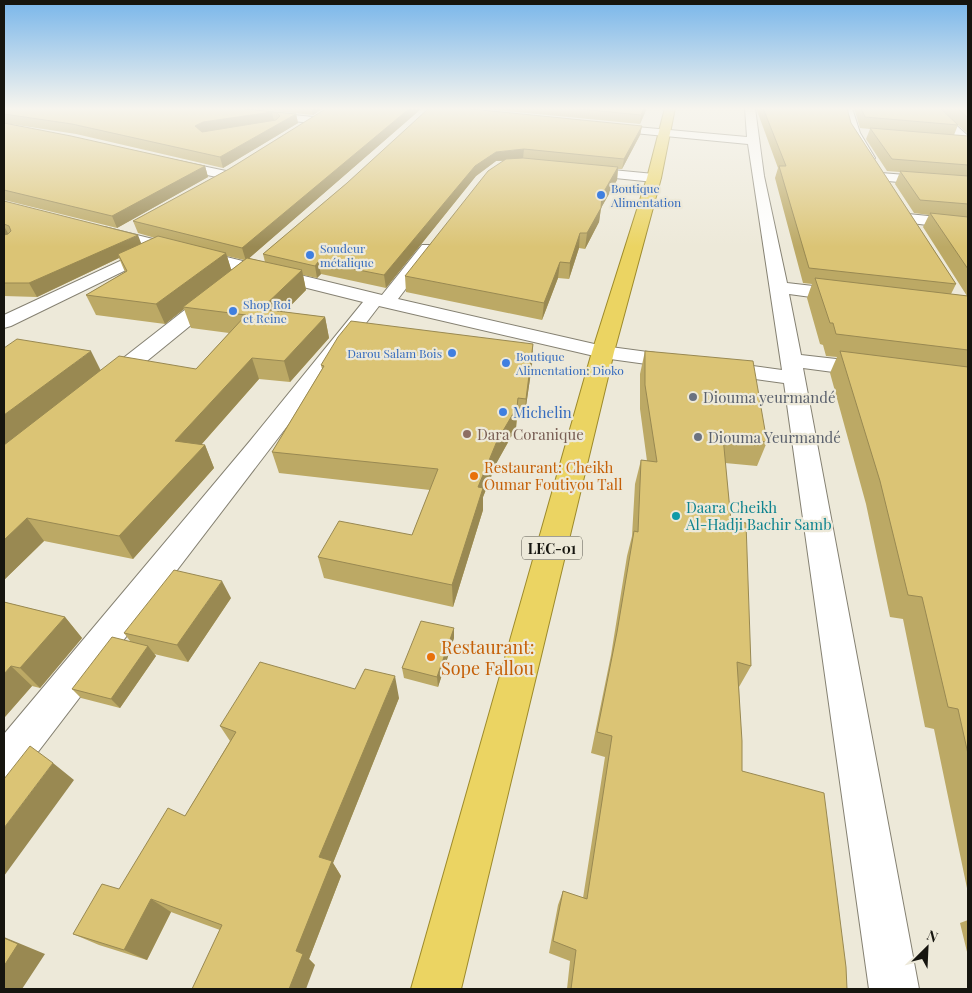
<svg xmlns="http://www.w3.org/2000/svg" width="972" height="993" font-family="'Playfair Display',serif">
  <style>
    .lines { fill: none; stroke-linecap: round; stroke-linejoin: round }
    .minor-casing { stroke: #858172; stroke-width: 2 }
    .trunk-casing { stroke: #9d8a2b; stroke-width: 2 }
    .minor { fill: #fff; fill-rule: evenodd }
    .trunk { fill: #ebd462; fill-rule: evenodd }
    .wall { fill: #bca965; fill-rule: evenodd }
    .shaded-wall { fill: #998952 }
    .building { fill: #dbc475; stroke: #998952; fill-rule: evenodd }
    .shop-dot { fill: #3f7fe0; stroke: #ede9d9; stroke-width: 2 }
    .worship-dot { fill: #6b7280; stroke: #ede9d9; stroke-width: 2 }
    .education-dot { fill: #8d6e63; stroke: #ede9d9; stroke-width: 2 }
    .food-dot { fill: #e8710a; stroke: #ede9d9; stroke-width: 2 }
    .culture-dot { fill: #0f9aa8; stroke: #ede9d9; stroke-width: 2 }
    .labels { text-anchor: middle; dominant-baseline: central; stroke-width: 4.5; stroke-linejoin: round; paint-order: stroke }
    .far-shop-label { font-size: 12px; fill: #366cbe; stroke: #ede9d9; text-anchor: start }
    .shield { fill: #ede9d9; stroke: #56554c; stroke-width: 1 }
    .shield-label { font-size: 14px; font-weight: bold; fill: #16150f }
    .worship-label { font-size: 15px; fill: #5b616d; stroke: #ede9d9; text-anchor: start }
    .shop-label { font-size: 15px; fill: #366cbe; stroke: #ede9d9; text-anchor: start }
    .education-label { font-size: 15px; fill: #785e54; stroke: #ede9d9; text-anchor: start }
    .food-label { font-size: 15px; fill: #c56008; stroke: #ede9d9; text-anchor: start }
    .culture-label { font-size: 15px; fill: #0d838f; stroke: #ede9d9; text-anchor: start }
    .near-food-label { font-size: 18px; fill: #c56008; stroke: #ede9d9; text-anchor: start }
  </style>
  <rect width="100%" height="100%" fill="#ede9d9"/>
  <g class="lines">
    <g class="minor-casing">
      <path id="minor" d="M184 108H224L313 117 318 120 313 123 189 111Z
        M745 108H755L764 176 787 283 848 290 855 292 857 296 855 300 848 302 789 294 801 355 871 363 879 365 882 370 879 375 871 377 803 368 919 989H869L784 383 603 358 379 306 18 778 4 784V734L250 441 363 302 163 252 11 326 4 328V315L148 248 98 235 96 232 98 229 104 227 382 295 422 245H434L436 249 398 299 603 346 782 370 748 144 603 130 597 127 603 124 747 137Z
        M842 108H852L860 133 875 158 873 161H865L863 158 848 133Z
        M926 108H937L968 136V145L964 144Z
        M169 159 226 171 233 175 226 179 165 166 163 163Z
        M581 167 654 174 661 178 654 182 576 174 574 171Z
        M881 173 968 180V188L876 180 874 177 876 174Z
        M908 214 968 220V230L903 222 900 219 903 216Z
        M216 289 223 291 225 295 223 299 115 387 107 389 99 387 96 382 99 377 209 291Z"/>
    </g>
    <g class="trunk-casing">
      <path id="trunk" d="M665 108H675L661 178 614 352 461 989H411L592 352 647 178Z"/>
    </g>
    <use href="#minor" class="minor"/>
    <use href="#trunk" class="trunk"/>
  </g>
  <path class="wall" d="M4 108H235L296 114 298 123 223 168 76 134 4 123Z
    M245 108H324L313 115Z
    M327 108H422L249 258 265 262 263 254 347 183 642 126 640 135 622 169H618L617 180 601 208 599 222 585 249 579 248 569 279 558 278 542 320 406 292 405 276 503 161H496L476 176 386 288 321 274 317 278 303 275 306 290 284 312 325 317 329 338 290 382 259 379 201 445H205L214 468 133 559 44 541 4 580V348L100 370 196 369 229 333 191 328 184 309 165 324 96 315 86 295 125 272 119 258 37 297 4 296V201L141 244 155 238 138 233 133 221 229 169ZM227 256 244 260 231 270Z
    M475 108H647L640 124Z
    M756 108H847L851 123 956 284 951 294 967 296 923 227 929 215 914 213 895 184 900 172 887 171 866 139 870 129 860 128 854 108H968V134L950 118 958 125 954 135 968 136V893L934 729 925 727 903 619 890 617 866 504 830 373 837 357 826 356 823 345 820 344 807 298 812 284 803 283 775 178 778 168Z
    M4 123 205 166 208 177 117 228 4 200Z
    M533 344 532 365 524 420 517 419 516 428 497 462 483 497V510L453 607 324 578 318 557 412 535 430 490 279 473 272 452 322 369 321 365Z
    M645 351 767 442 757 466 725 463 731 521 751 666 739 687 742 771 847 989H567L570 961 549 953 558 905 563 891 583 898 605 757 591 753 611 655 627 556 632 536 635 484 641 460 647 461 640 409V374Z
    M231 598 188 662 154 654 156 656 120 708 81 698 72 689 130 641 124 633Z
    M4 602 65 617 82 638 40 688 32 686 4 718Z
    M454 628V638L438 687 404 678 402 668Z
    M355 689 399 698 333 863 341 876 309 959 315 965 171 912 147 960 99 945 73 934 119 889 185 816 230 741 220 726Z
    M968 920V956L960 923Z"/>
  <path class="shaded-wall" d="M311 108H324L313 115Z
    M410 108H422L246 261 242 248Z
    M644 108H647L640 124 641 115Z
    M272 112 274 121 198 136 195 126 203 122Z
    M296 114 298 123 223 168 220 157Z
    M642 126 640 135 622 169 624 159Z
    M524 149 523 159 496 161 476 176 386 288 384 275 475 166 496 152Z
    M205 166 208 177 117 228 112 216Z
    M618 167 617 180 601 208 599 222 585 249 587 233 602 195Z
    M4 226 9 235 4 237Z
    M580 233 579 248 569 279 570 263Z
    M138 235 143 248 118 254 119 258 37 297 29 283Z
    M226 253 232 272 183 307 184 309 165 324 156 304Z
    M318 262 321 274 317 278 315 266Z
    M560 262 558 278 542 320 544 303Z
    M302 270 306 290 267 330 261 309Z
    M325 317 329 338 290 382 284 361Z
    M533 344 532 365 524 420 526 399Z
    M91 351 102 373 4 449V415Z
    M252 358 259 379 185 463 175 441Z
    M518 398 516 428 497 462 483 497V510L453 607 452 585 478 487 497 441Z
    M205 445 214 468 133 559 119 536Z
    M27 518 44 541 4 580V540Z
    M222 581 231 598 188 662 177 645Z
    M65 617 82 638 40 688 20 668Z
    M454 628V638L438 687 437 677Z
    M148 646 156 656 120 708 111 699Z
    M11 666 32 686 4 718V674Z
    M395 676 399 698 333 863 341 876 309 959 315 965 306 989H289L296 951 319 857Z
    M53 763 74 780 4 876V828Z
    M151 899 171 912 147 960 124 950Z
    M4 937 45 954 22 989H4Z"/>
  <path class="building" d="M10 108H235L296 114 220 157 72 124 4 114V110ZM272 112 277 113 280 116 276 120 202 132 195 126 203 122Z
    M327 108H410L242 248 133 221 229 169Z
    M429 108H461L642 126 624 159 524 149 496 152 475 166 384 275 318 262 315 266 263 254 347 183Z
    M570 108H644L641 115Z
    M763 108H847L851 123 956 284 809 268 779 166H786Z
    M861 108H940L958 125 865 117Z
    M957 108H968V118Z
    M4 123 71 136 205 166 112 216 4 190Z
    M870 128 968 136V165L892 159Z
    M523 158 618 167 602 195 601 208 587 233H580L570 263 560 262 544 303 405 276 488 171 506 159Z
    M900 171 968 176V204L920 200Z
    M4 201 138 235 29 283H4V235L8 234 11 231 9 226 4 224Z
    M930 213 968 217V269Z
    M158 236 226 253 156 304 86 295 127 271 118 254Z
    M247 258 302 270 261 309 325 317 284 361 252 358 175 441 205 445 119 536 27 518 4 540V445L119 356 196 369 246 315 183 307Z
    M815 278 968 296V350L836 334 833 323H830Z
    M351 321 533 344 526 399 518 398 517 407 497 441 478 487 483 488 452 585 318 557 339 521 412 535 438 469 272 452 324 366 321 365 338 337Z
    M17 339 91 351 4 415V348Z
    M645 351 753 361 767 442 723 437 731 521 746 523 751 666 737 662 742 741V771L824 793 846 967 847 989H571L576 950 553 941 563 891 587 899 612 736 597 732 617 632 634 531 638 532 641 460 657 462 645 385Z
    M840 351 968 367V754L958 709 948 707 922 597 908 595 880 481Z
    M174 570 222 581 177 645 124 633Z
    M4 602 65 617 20 668 11 666 4 674Z
    M421 621 454 628 437 677 402 668Z
    M112 637 148 646 111 699 72 689Z
    M260 662 355 689 365 669 395 676 319 857 332 861 296 951 303 954 289 989H192L222 925 151 899 124 950 73 934 102 884 119 889 168 808 185 816 236 732 220 726Z
    M30 746 53 763 4 828V779Z
    M4 938 18 944 4 966Z"/>
  <linearGradient id="sky" x2="0" y2="1"><stop stop-color="#79b6ea"/><stop offset="0.44" stop-color="#f7f5ee"/><stop offset="1" stop-color="#f7f5ee" stop-opacity="0"/></linearGradient>
  <rect width="972" height="247" fill="url(#sky)"/>
  <g class="shop-dot">
    <circle cx="601" cy="195" r="5"/>
    <circle cx="310" cy="255" r="5"/>
    <circle cx="233" cy="311" r="5"/>
    <circle cx="452" cy="353" r="5"/>
    <circle cx="506" cy="363" r="5"/>
    <circle cx="503" cy="412" r="5"/>
  </g>
  <g class="worship-dot">
    <circle cx="693" cy="397" r="5"/>
    <circle cx="698" cy="437" r="5"/>
  </g>
  <circle class="education-dot" cx="467" cy="434" r="5"/>
  <g class="food-dot">
    <circle cx="474" cy="476" r="5"/>
    <circle cx="431" cy="657" r="5"/>
  </g>
  <circle class="culture-dot" cx="676" cy="516" r="5"/>
  <g class="labels">
    <g class="far-shop-label">
      <text x="611" y="188">Boutique<tspan x="611" dy="14">Alimentation</tspan></text>
      <text x="320" y="248">Soudeur<tspan x="320" dy="14">métalique</tspan></text>
      <text x="243" y="304">Shop Roi<tspan x="243" dy="14">et Reine</tspan></text>
      <text x="442" y="353" text-anchor="end">Darou Salam Bois</text>
      <text x="516" y="356">Boutique<tspan x="516" dy="14">Alimentation: Dioko</tspan></text>
    </g>
    <rect class="shield" x="522" y="536.5" width="60" height="23" rx="4"/>
    <g class="shield-label">
      <text x="552" y="548">LEC-01</text>
    </g>
    <g class="worship-label">
      <text x="703" y="397">Diouma yeurmandé</text>
      <text x="708" y="437">Diouma Yeurmandé</text>
    </g>
    <g class="shop-label">
      <text x="513" y="412">Michelin</text>
    </g>
    <g class="education-label">
      <text x="477" y="434">Dara Coranique</text>
    </g>
    <g class="food-label">
      <text x="484" y="467">Restaurant: Cheikh<tspan x="484" dy="17">Oumar Foutiyou Tall</tspan></text>
    </g>
    <g class="culture-label">
      <text x="686" y="507">Daara Cheikh<tspan x="686" dy="17">Al-Hadji Bachir Samb</tspan></text>
    </g>
    <g class="near-food-label">
      <text x="441" y="647">Restaurant:<tspan x="441" dy="21">Sope Fallou</tspan></text>
    </g>
  </g>
  <rect width="972" height="993" fill="none" stroke="#16150f" stroke-width="10"/>
  <g transform="translate(927 948) rotate(24)" stroke="#ede9d9" stroke-width="4" paint-order="stroke">
  <path d="M0-4L9 19L0 12L-9 19Z" fill="#16150f"/>
  <text y="-8" font-size="14" font-weight="bold" text-anchor="middle" fill="#16150f">N</text>
  </g>
</svg>
